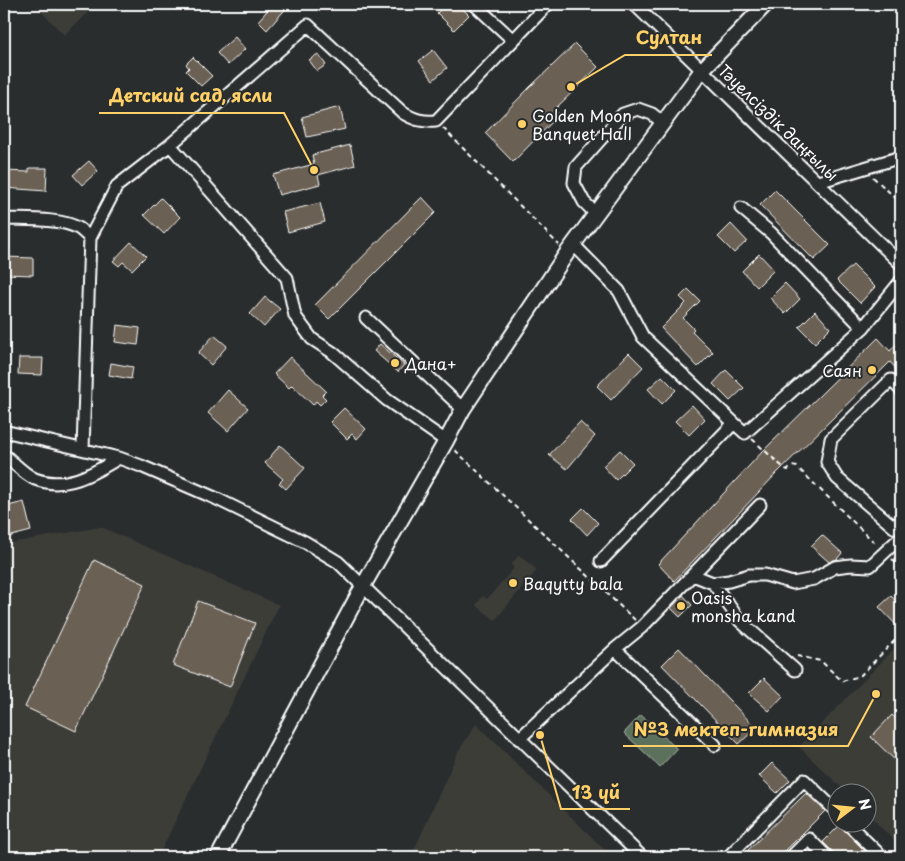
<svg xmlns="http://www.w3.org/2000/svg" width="905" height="861" font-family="'Playpen Sans',sans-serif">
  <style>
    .built { fill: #3e3c39 }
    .green { fill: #5c715b; stroke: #aeb8ad }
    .building { fill: #6b6052; stroke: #fff }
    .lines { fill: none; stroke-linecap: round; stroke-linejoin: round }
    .minor-casing { stroke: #fff; stroke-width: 15 }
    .major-casing { stroke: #fff; stroke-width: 18 }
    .path { stroke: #fff; stroke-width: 2; stroke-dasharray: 5 4; stroke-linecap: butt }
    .minor { stroke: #2a2d2e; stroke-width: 11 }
    .major { stroke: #2a2d2e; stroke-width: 14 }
    .poi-dot { fill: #ffd166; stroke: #2a2d2e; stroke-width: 2 }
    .labels { text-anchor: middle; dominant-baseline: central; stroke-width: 4; stroke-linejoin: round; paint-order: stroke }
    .poi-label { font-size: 16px; fill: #fff; stroke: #2a2d2e; text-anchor: start }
    .street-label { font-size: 16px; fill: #fff; stroke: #2a2d2e }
    .leader { fill: none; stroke: #ffd166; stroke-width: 2 }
    .callout-dot { fill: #ffd166; stroke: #2a2d2e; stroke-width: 2 }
    .callout-label { font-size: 18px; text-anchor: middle; font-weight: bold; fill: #ffd166; stroke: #2a2d2e; stroke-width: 4; stroke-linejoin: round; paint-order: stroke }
  </style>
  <rect width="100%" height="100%" fill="#2a2d2e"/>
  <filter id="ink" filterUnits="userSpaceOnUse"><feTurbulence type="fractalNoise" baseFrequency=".02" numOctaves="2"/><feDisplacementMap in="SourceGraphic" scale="10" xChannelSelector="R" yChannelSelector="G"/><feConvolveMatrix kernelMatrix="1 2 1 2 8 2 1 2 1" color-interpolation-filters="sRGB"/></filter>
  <g filter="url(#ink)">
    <path class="built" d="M34 4H97L64 35Z
      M101 527 279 605 158 857H4V544Z
      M519 555 537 570 495 620 476 605 483 596 487 599 514 568 511 565Z
      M901 642V847L868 814V794L847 793 799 747Z
      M476 724 612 857H411L458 752Z"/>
    <path class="green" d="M641 715 677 749 660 767 624 733Z"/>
    <path class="building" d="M273 4H290L267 30 258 21Z
      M446 4H458L469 15 454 30 437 13Z
      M235 37 245 49 228 65 217 53Z
      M575 44 598 67 554 110 559 115 513 162 485 133 530 87Z
      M433 50 447 68 433 80 419 61Z
      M318 54 326 65 317 71 309 60Z
      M193 57 212 76 201 86 186 71 189 68 186 64Z
      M340 107 345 129 307 137 302 117Z
      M350 145 355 165 318 175 320 184 279 195 273 175 314 164 312 155Z
      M89 161 98 171 82 185 73 175Z
      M29 168H47L46 191 4 188V171L29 172Z
      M775 190 830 245 814 260 760 205Z
      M422 197 436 212 329 319 315 305Z
      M161 198 180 217 164 234 144 215Z
      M320 203 325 222 288 232 283 212Z
      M731 224 747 241 734 253 718 237Z
      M131 242 146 256 132 270 123 262 119 266 113 261Z
      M759 254 774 270 757 287 742 271Z
      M5 257 33 258V275L4 274Z
      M853 265 875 287 860 303 837 280Z
      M785 283 800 299 785 314 770 298Z
      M688 289 700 301 683 318 694 329 692 331 713 352 698 367 661 328 686 303 680 297Z
      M265 297 280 309 264 327 250 314Z
      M815 311 830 328 815 343 799 327Z
      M117 325 140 328 138 345 115 342Z
      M214 335 227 346 211 365 198 353Z
      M878 338 890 351 901 339V374L890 362 777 473 674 581 658 564 763 451Z
      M380 344 404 365 398 372 374 351Z
      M629 353 643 367 611 400 597 386Z
      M290 357 326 391 322 395 326 399 320 405 316 401 313 405 292 385 289 388 274 374Z
      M19 358H43L42 375 18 374Z
      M111 363 133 367 131 379 109 375Z
      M726 370 744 388 730 401 713 384Z
      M662 376 676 390 662 404 648 389Z
      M228 390 248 408 228 431 208 413Z
      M692 405 705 419 689 435 675 421Z
      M344 408 366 429 357 439 352 434 347 439 330 422Z
      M580 422 595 436 567 469 549 455Z
      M280 445 305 468 286 489 279 483 283 479 265 463Z
      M620 450 633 463 616 480 603 466Z
      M24 502 31 531 4 538V507Z
      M583 508 598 523 587 535 572 519Z
      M822 535 842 553 837 559 829 562 811 546Z
      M94 560 145 584 76 731 25 707Z
      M683 595 692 605 680 617 671 608Z
      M891 596 901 606V630L879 607Z
      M198 601 255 623 230 687 173 665Z
      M679 648 756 728 739 744 662 665Z
      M764 678 783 696 769 711 749 693Z
      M892 715 901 724V729L897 733 901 738V766L871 737Z
      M772 763 790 780 777 793 759 776Z
      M806 793 825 811 779 857H741Z
      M840 825 843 829 871 857H838L823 842Z"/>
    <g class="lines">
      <g class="minor-casing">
        <path id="minor" d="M474 4 513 40
          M634 4 901 264
          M170 145 287 278 295 316 312 339 332 352 387 400 446 441
          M818 182 901 157
          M596 214 584 202 574 183 576 167 623 114 638 109 652 114 663 123
          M4 219C24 220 61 218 78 228 82 230 86 235 90 238
          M573 244 619 291 643 337 734 423 601 561
          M366 318 463 409
          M863 328 901 281
          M901 390 891 380 831 439 827 462 837 478 894 527 901 521
          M734 423 745 433 863 328 771 233 741 208
          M4 431 119 458 141 466 215 498 305 542 338 562 642 857
          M83 449 90 238 117 186 170 145 308 25 403 113C415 120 423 122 436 121L548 4
          M4 455C12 461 25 475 35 479 66 491 94 473 119 458
          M693 575 713 583 729 581 749 575H765L793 583 814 579 835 567 851 565 870 566 899 539H901
          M713 583 740 621 795 670
          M615 649 715 745
          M519 739 615 649 642 627 760 505
          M848 824 882 857
          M728 857 804 780 838 813
          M791 857 809 839 827 857"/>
      </g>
      <g class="major-casing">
        <path id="major" d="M218 857 363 586 446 441 463 409 567 253 702 70 766 4"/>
      </g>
      <path class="path" d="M443 128 559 245
        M873 177 901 203
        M752 439 785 469 788 470 792 466 797 467 877 545
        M455 450 635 620
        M892 559 901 568
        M797 656 821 661 842 681 860 676 901 634"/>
      <use href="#minor" class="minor"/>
      <use href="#major" class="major"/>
    </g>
  </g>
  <g class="poi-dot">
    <circle cx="522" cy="124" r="5"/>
    <circle cx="395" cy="363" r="5"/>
    <circle cx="872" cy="370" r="5"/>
    <circle cx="513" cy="583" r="5"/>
    <circle cx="681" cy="606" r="5"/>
  </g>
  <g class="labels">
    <g class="poi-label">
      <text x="532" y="115">Golden Moon<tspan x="532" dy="18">Banquet Hall</tspan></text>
      <text x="405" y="363">Дана+</text>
      <text x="862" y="370" text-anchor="end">Саян</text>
      <text x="523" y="583">Baqytty bala</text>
      <text x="691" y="597">Oasis<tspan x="691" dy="18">monsha kand</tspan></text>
    </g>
    <g class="street-label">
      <text transform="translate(779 122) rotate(44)">Тәуелсіздік даңғылы</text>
    </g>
  </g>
  <path class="leader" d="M571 87L625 55H712M314 170L284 113H99M876 694L848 746H623M540 735L561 809H630"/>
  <g class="callout-dot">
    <circle cx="571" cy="87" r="5"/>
    <circle cx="314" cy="170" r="5"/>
    <circle cx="876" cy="694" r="5"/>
    <circle cx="540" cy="735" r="5"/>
  </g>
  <g class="callout-label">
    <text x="669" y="44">Султан</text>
    <text x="191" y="102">Детский сад, ясли</text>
    <text x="736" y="736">№3 мектеп-гимназия</text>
    <text x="596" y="799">13 үй</text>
  </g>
  <rect width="905" height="861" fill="none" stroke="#2a2d2e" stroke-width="20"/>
  <rect x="10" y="10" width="885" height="841" fill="none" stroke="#fff" stroke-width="2" filter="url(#ink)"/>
  <g transform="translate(852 808) rotate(74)"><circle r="24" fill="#2a2d2e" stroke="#7f8182"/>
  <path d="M0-4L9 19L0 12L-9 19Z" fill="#ffd166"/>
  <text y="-8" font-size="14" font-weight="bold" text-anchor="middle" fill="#ffffff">N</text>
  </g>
</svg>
